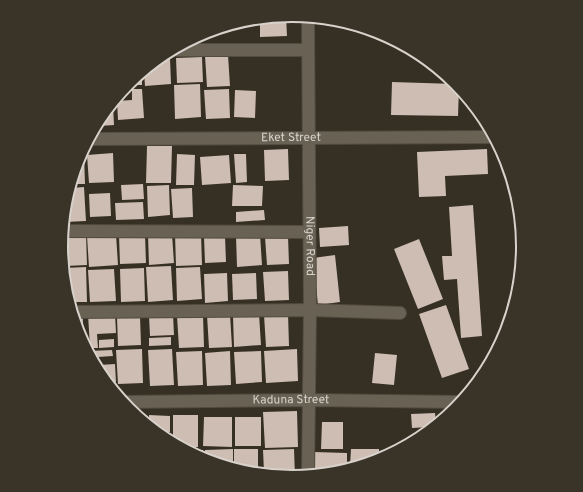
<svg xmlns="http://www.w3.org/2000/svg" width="583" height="492" font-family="Overpass,sans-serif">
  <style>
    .building { fill: #cdbdb3 }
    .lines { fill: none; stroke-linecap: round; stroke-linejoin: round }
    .street-casing { stroke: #524b41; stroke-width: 14 }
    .street { stroke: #696154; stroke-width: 12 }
    .labels { text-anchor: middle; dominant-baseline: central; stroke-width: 4; stroke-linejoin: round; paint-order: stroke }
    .street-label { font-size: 12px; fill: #d7d2cb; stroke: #2c251a }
    .rim { fill: none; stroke: #d7d2cb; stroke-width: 2 }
  </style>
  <rect width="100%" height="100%" fill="#362f23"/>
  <path class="building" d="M286 16 287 36 260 37V21Z
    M228 55 230 86 207 87 205 56Z
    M202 57 203 82 177 83 176 58Z
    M165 58H170L171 84 145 86 144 72Z
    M142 73V85H126L128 82Z
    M392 82 456 84 459 88 458 116 391 115Z
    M200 84 201 117 175 119 174 85Z
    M132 89H142L144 118 118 120 117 101 132 100Z
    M229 89 230 118 206 119 204 90Z
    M235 90 256 91 255 118 234 117Z
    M113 105 114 125 99 126Z
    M147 146H172L171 183H146Z
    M288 149 289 180 265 181 264 150Z
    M487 149 488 174 445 176 446 196 419 197 417 152Z
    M81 153H84L85 184H77L75 171 78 157Z
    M113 153 114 182 89 183 87 155Z
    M177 154 195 155 194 185H176Z
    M234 154H246L247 182 236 183Z
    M229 155 231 183 202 185 200 157Z
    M143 184 144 199 122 200 121 185Z
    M169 185 170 215 148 217 147 186Z
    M233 185 263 186 262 206H232Z
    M84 187 86 221 65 222 72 188Z
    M192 188 193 217 173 218 171 189Z
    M110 193 111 216 90 217 89 194Z
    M143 202 144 219 116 220 115 203Z
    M473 205 482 336 461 338 457 279 444 280 442 256H452L449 207Z
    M264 210 265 220 236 222V212Z
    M348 226 349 245 320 247 319 228Z
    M201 233 202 265 176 266 175 234Z
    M86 234 87 265 65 266 61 246 63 236Z
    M116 234 118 265 89 267 87 236Z
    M145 234 146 263 120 264 119 235Z
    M172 234 174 263 149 265 148 235Z
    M260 234 262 265 237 267 236 236Z
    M225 236 226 262 205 263 204 237Z
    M288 236 289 264 267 265 265 237Z
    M419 239 443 299 418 309 394 249Z
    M335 255 340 302 318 305 313 258Z
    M171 266 173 300 148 302 146 267Z
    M86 267 87 302H72L65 268Z
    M200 267 202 299 177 301 176 268Z
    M144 268 145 301 121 302 120 269Z
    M114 269 116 301 90 302 88 270Z
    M288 271 289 300 265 301 263 272Z
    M227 273 228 301 205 303 204 274Z
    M256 273 257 299 233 300 232 274Z
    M446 305 469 369 442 378 419 314Z
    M115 313 116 333 97 334 98 348H90L88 314Z
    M288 313 289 346 266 347 264 315Z
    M173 314 174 335 150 336 149 316Z
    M230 314 232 347 209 348 207 315Z
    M259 314 261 345 234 347 233 316Z
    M203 315 204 347 179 348 177 316Z
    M140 316 141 345 118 346 117 317Z
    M75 317 83 318 82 340 78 334Z
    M171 337V345L149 346V338Z
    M114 339V347L99 348V340Z
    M142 349 143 383 118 384 116 350Z
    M172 349 174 385 150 386 148 350Z
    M297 349 298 381 266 383 264 351Z
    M112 350 113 356 98 357 99 365 115 364 116 382H110L89 351Z
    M202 351 203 385 178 386 176 352Z
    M230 351 231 385 207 386 205 353Z
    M261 351 262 382 236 384 234 352Z
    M375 353 397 355 394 385 372 383Z
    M297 411 298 447 265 448 263 412Z
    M435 413 436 422 429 427 412 428 411 414Z
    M149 415 170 416V432L163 433 149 423Z
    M173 415H198V447H185L173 440Z
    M204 417H232V447L203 446Z
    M235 417H261V446H235Z
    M322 422H343V449H321Z
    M233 449V465L205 460V450Z
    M234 449H258V470L234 466Z
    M294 449 295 476 264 472 263 450Z
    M351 449H379V460L350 465Z
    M189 450H203V459Z
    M314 452 347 453V466L313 473Z"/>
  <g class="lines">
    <g class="street-casing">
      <g id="street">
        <path id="s1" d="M308 18 310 310 308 474"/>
        <path d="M177 50H308"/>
        <path id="s2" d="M91 139 491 137"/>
        <path d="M63 231 309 232"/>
        <path d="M74 312 310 310 400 313"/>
        <path id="s3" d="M123 402 309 400 460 402"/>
      </g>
    </g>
    <use href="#street" class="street"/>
  </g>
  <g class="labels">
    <g class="street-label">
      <text stroke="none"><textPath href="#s2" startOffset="200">Eket Street</textPath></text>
      <text stroke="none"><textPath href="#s1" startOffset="228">Niger Road</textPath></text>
      <text stroke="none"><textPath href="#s3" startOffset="168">Kaduna Street</textPath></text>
    </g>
  </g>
  <path d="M0 0H583V492H0ZM68 246a224 224 0 1 1 448 0a224 224 0 1 1-448 0Z" fill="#3a3328" fill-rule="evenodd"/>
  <path class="rim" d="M68 246a224 224 0 1 1 448 0a224 224 0 1 1-448 0Z"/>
</svg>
